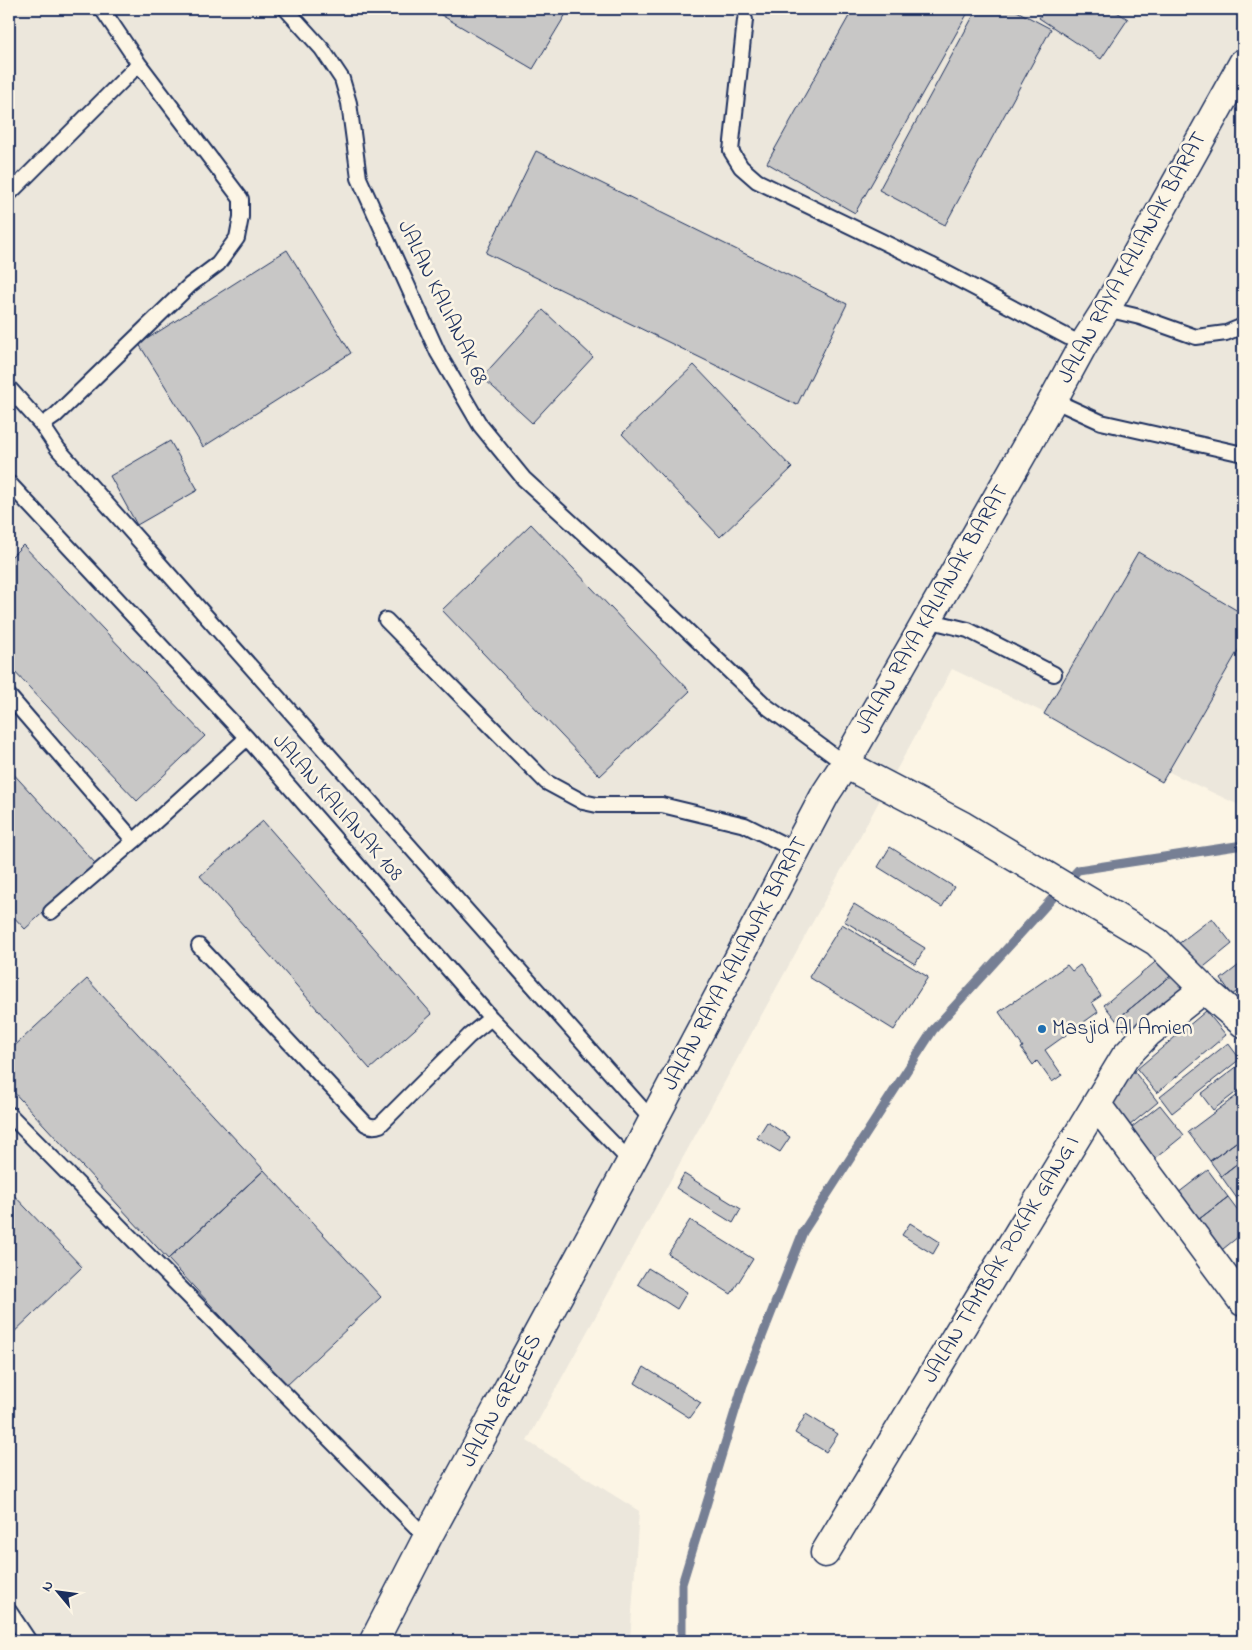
<svg xmlns="http://www.w3.org/2000/svg" width="1252" height="1650" font-family="'Indie Flower',sans-serif">
  <style>
    .built { fill: #ece7dc }
    .lines { fill: none; stroke-linecap: round; stroke-linejoin: round }
    .stream { stroke: #767f94; stroke-width: 9 }
    .building { fill: #c8c7c6; stroke: #1b2f5e }
    .service-casing { stroke: #1b2f5e; stroke-width: 18 }
    .minor-casing { stroke: #1b2f5e; stroke-width: 31 }
    .trunk-casing { stroke: #1b2f5e; stroke-width: 31 }
    .service { stroke: #fcf5e5; stroke-width: 14 }
    .minor { stroke: #fcf5e5; stroke-width: 28 }
    .trunk { stroke: #fcf5e5; stroke-width: 28 }
    .poi-dot { fill: #1f6fb2; stroke: #fcf5e5; stroke-width: 2 }
    .labels { text-anchor: middle; dominant-baseline: central; stroke-width: 5; stroke-linejoin: round; paint-order: stroke }
    .street-label { font-size: 22px; fill: #1b2f5e; stroke: #fcf5e5 }
    .poi-label { font-size: 22px; fill: #1b2f5e; stroke: #fcf5e5; text-anchor: start }
  </style>
  <rect width="100%" height="100%" fill="#fcf5e5"/>
  <filter id="ink" filterUnits="userSpaceOnUse"><feTurbulence type="fractalNoise" baseFrequency=".02" numOctaves="2"/><feDisplacementMap in="SourceGraphic" scale="10" xChannelSelector="R" yChannelSelector="G"/><feConvolveMatrix kernelMatrix="1 2 1 2 8 2 1 2 1" color-interpolation-filters="sRGB"/></filter>
  <g filter="url(#ink)">
    <path class="built" d="M9 9H1243V807L952 669 527 1441 639 1511 630 1641H9Z"/>
    <g class="lines">
      <path class="stream" d="M682 1641V1584L743 1385 803 1232 933 1030 1078 870 1243 845"/>
    </g>
    <path class="building" d="M431 9H569L533 69Z
      M853 9H970L855 213 767 163Z
      M977 9H1013L1051 29 945 225 879 190Z
      M1045 9H1112L1128 19 1101 59 1039 18Z
      M536 151 847 304 797 405 486 253Z
      M287 250 351 353 203 447 139 344Z
      M543 310 593 357 532 423 482 377Z
      M694 365 792 468 720 537 622 434Z
      M170 441 198 490 137 525 110 476Z
      M531 524 690 691 600 776 442 610Z
      M23 545 205 736 137 801 9 666V559Z
      M1138 552 1243 614V642L1162 782 1044 714Z
      M9 769 96 864 25 929 9 912Z
      M263 821 432 1014 370 1069 200 876Z
      M890 847 954 887 942 907 878 867Z
      M854 904 925 948 915 964 844 921Z
      M1212 918 1232 944 1194 975 1173 948Z
      M842 924 928 977 894 1030 809 977Z
      M1160 958 1173 974 1116 1020 1104 1005Z
      M1243 962V987L1232 995 1221 979Z
      M1067 965 1072 971 1080 965 1101 996 1092 1002 1098 1012 1045 1050 1062 1075 1052 1082 1037 1061 1033 1065 1021 1048 1023 1047 999 1012Z
      M1173 974 1190 995 1134 1042 1116 1020Z
      M87 979 264 1170 168 1259 9 1087V1051Z
      M1243 996V1012L1235 1002Z
      M1206 1011 1226 1035 1157 1093 1137 1069Z
      M1228 1043 1240 1059 1172 1113 1160 1097Z
      M1243 1062V1087L1213 1110 1201 1094Z
      M1133 1070 1158 1102 1129 1126 1103 1094Z
      M1243 1091V1137L1210 1161 1188 1132Z
      M1160 1105 1184 1135 1147 1165 1122 1135Z
      M767 1122 790 1137 780 1152 757 1138Z
      M1243 1137V1159L1221 1176 1210 1161Z
      M1243 1159V1207L1221 1176Z
      M264 1170 381 1297 286 1386 168 1259Z
      M1208 1170 1228 1197 1190 1226 1169 1200Z
      M684 1174 741 1209 733 1223 676 1188Z
      M9 1190 82 1267 9 1337Z
      M1228 1197 1243 1217V1233L1213 1257 1190 1226Z
      M690 1220 753 1259 731 1294 668 1254Z
      M910 1223 940 1242 933 1254 902 1235Z
      M1243 1263V1290L1226 1277Z
      M648 1268 687 1292 677 1309 638 1284Z
      M644 1367 701 1403 690 1418 635 1383Z
      M806 1414 838 1434 826 1452 795 1433Z"/>
    <g class="lines">
      <g class="service-casing">
        <path id="service" d="M102 9 139 64 241 199V217L237 238 218 264 190 285 55 416 42 425 58 449 652 1120
          M286 9 322 49 342 79 349 103 359 178 438 353 480 425 524 479 630 576 766 706 845 764
          M745 20 731 151 741 167 757 181 931 265 1083 345
          M9 194 139 64
          M1106 309 1140 317 1196 337 1226 333 1243 326
          M9 388 42 425
          M1053 400 1101 422 1243 454
          M9 483 247 738 491 1018 631 1162
          M386 620 546 782 583 802 597 805H662L745 825 797 851
          M927 620 968 630 1054 674
          M9 696 134 841
          M51 912 134 841 247 738
          M199 946 366 1124C371 1127 375 1127 380 1125L469 1036 491 1018
          M9 1114 427 1538
          M9 1611 29 1641"/>
      </g>
      <g class="minor-casing">
        <path id="minor" d="M845 764 963 826 1157 942 1204 989 1243 1023
          M1097 1105 1243 1302
          M825 1553 1125 1057 1148 1033 1204 989"/>
      </g>
      <g class="trunk-casing">
        <path id="trunk" d="M374 1641 427 1538 631 1162 826 793 845 764 1053 400 1083 345 1106 309 1243 63"/>
      </g>
      <use href="#service" class="service"/>
      <use href="#minor" class="minor"/>
      <use href="#trunk" class="trunk"/>
    </g>
  </g>
  <circle class="poi-dot" cx="1042" cy="1029" r="5"/>
  <g class="labels">
    <g class="street-label">
      <text transform="translate(1133 258) rotate(-61)">JALAN RAYA KALIANAK BARAT</text>
      <text transform="translate(442 303) rotate(64)">JALAN KALIANAK 68</text>
      <text transform="translate(933 610) rotate(-60)">JALAN RAYA KALIANAK BARAT</text>
      <text transform="translate(337 808) rotate(49)">JALAN KALIANAK 108</text>
      <text transform="translate(736 964) rotate(-62)">JALAN RAYA KALIANAK BARAT</text>
      <text transform="translate(1002 1260) rotate(-59)">JALAN TAMBAK POKAK GANG I</text>
      <text transform="translate(502 1401) rotate(-62)">JALAN GREGES</text>
    </g>
    <g class="poi-label">
      <text x="1052" y="1029">Masjid Al Amien</text>
    </g>
  </g>
  <rect width="1252" height="1650" fill="none" stroke="#fcf5e5" stroke-width="30"/>
  <rect x="15" y="15" width="1222" height="1620" fill="none" stroke="#1b2f5e" stroke-width="2" filter="url(#ink)"/>
  <g transform="translate(58 1592) rotate(299)" stroke="#fcf5e5" stroke-width="4" paint-order="stroke">
  <path d="M0-4L9 19L0 12L-9 19Z" fill="#1b2f5e"/>
  <text y="-8" font-size="14" font-weight="bold" text-anchor="middle" fill="#1b2f5e">N</text>
  </g>
</svg>
